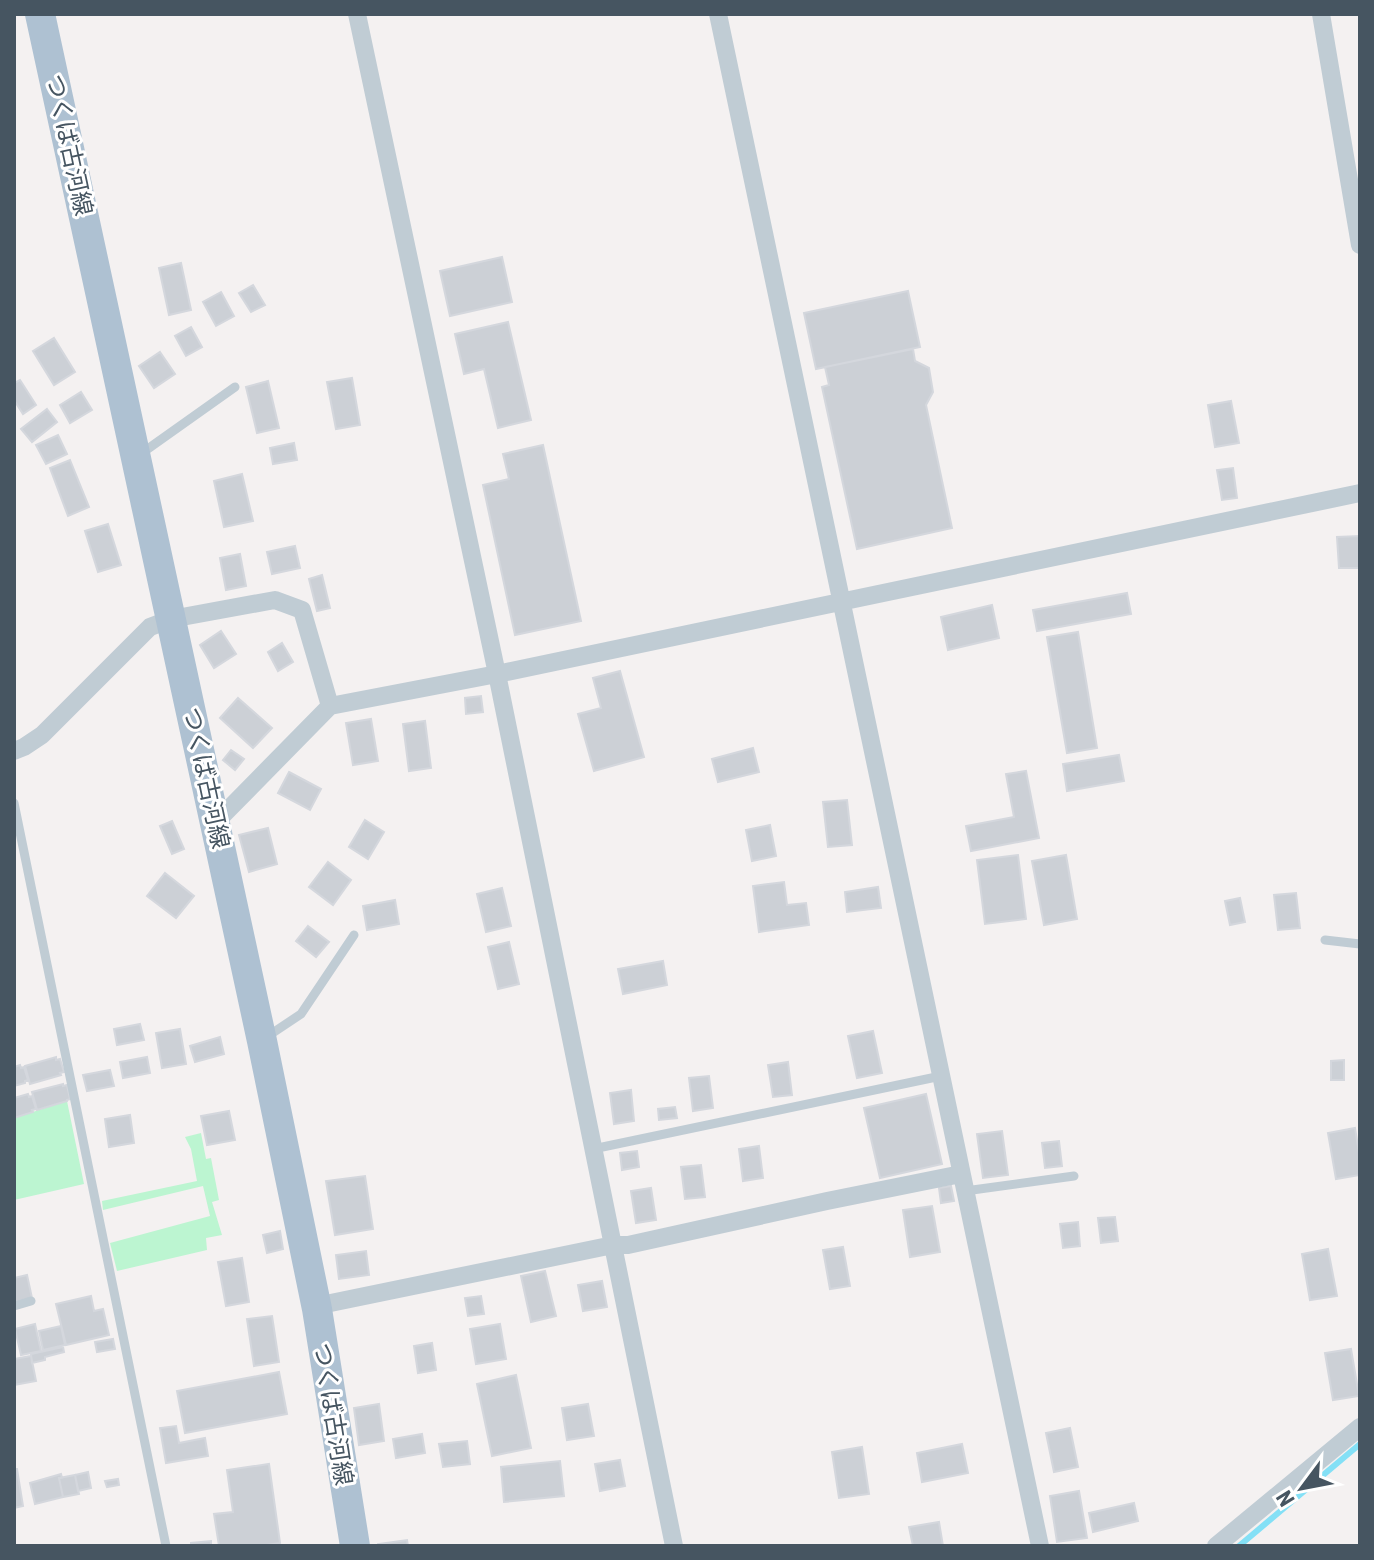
<svg xmlns="http://www.w3.org/2000/svg" width="1374" height="1560" font-family="'Roboto Condensed','Noto Sans JP',sans-serif">
  <style>
    .green { fill: #bcf5d1 }
    .lines { fill: none; stroke-linecap: round; stroke-linejoin: round }
    .stream { stroke: #84e0f6; stroke-width: 6 }
    .building { fill: #ccd0d6; stroke: #d4d7dd; stroke-width: 2 }
    .lane { stroke: #c0ccd4; stroke-width: 9 }
    .street { stroke: #c0ccd4; stroke-width: 18 }
    .primary { stroke: #aec1d2; stroke-width: 30 }
    .labels { text-anchor: middle; dominant-baseline: central; stroke-width: 6; stroke-linejoin: round; paint-order: stroke }
    .street-label { font-size: 24px; fill: #465561; stroke: #fff }
  </style>
  <rect width="100%" height="100%" fill="#f4f1f1"/>
  <path class="green" d="M67 1101 84 1184 14 1200V1118Z
    M201 1133 206 1159 211 1158 219 1200 212 1202 222 1235 206 1238 207 1250 117 1271 110 1243 210 1216 203 1186 103 1210 102 1201 197 1181 191 1149 185 1137Z"/>
  <g class="lines">
    <path class="stream" d="M1239 1546 1360 1444"/>
  </g>
  <path class="building" d="M502 257 512 302 450 316 440 271Z
    M181 263 191 310 169 315 159 268Z
    M253 285 265 305 251 312 239 293Z
    M908 291 920 347 816 369 804 313Z
    M221 292 234 316 216 326 203 302Z
    M508 322 531 420 498 428 484 369 464 374 455 334Z
    M191 327 202 347 186 356 175 336Z
    M54 338 75 372 54 385 33 351Z
    M913 349 915 361 929 368 933 392 926 405 952 528 857 549 822 387 829 385 825 367Z
    M160 352 175 374 154 388 139 366Z
    M352 378 360 425 336 429 327 382Z
    M20 380 36 405 23 414 14 400V383Z
    M268 381 279 428 257 433 246 387Z
    M81 392 92 410 70 423 60 405Z
    M1231 401 1239 443 1215 447 1208 405Z
    M47 409 57 422 32 442 21 429Z
    M58 435 67 454 46 464 36 445Z
    M294 443 297 460 273 464 270 448Z
    M543 445 581 621 515 635 483 485 509 479 503 454Z
    M70 460 89 507 68 516 50 468Z
    M1233 468 1237 498 1222 500 1217 470Z
    M242 474 253 521 224 527 214 481Z
    M108 524 121 565 98 572 85 531Z
    M1360 536V568H1339L1337 537Z
    M295 546 300 568 272 574 267 552Z
    M240 554 246 586 226 590 220 558Z
    M322 575 330 608 317 611 309 579Z
    M1127 593 1131 614 1037 631 1033 610Z
    M992 605 999 638 948 650 941 617Z
    M221 631 236 654 214 668 200 645Z
    M1078 632 1097 748 1067 753 1047 637Z
    M282 643 293 662 278 671 268 652Z
    M620 671 644 757 594 771 578 714 601 708 593 678Z
    M481 696 483 712 466 714 465 698Z
    M238 698 272 728 253 748 220 718Z
    M371 719 378 761 353 765 346 723Z
    M425 721 431 768 409 771 403 724Z
    M753 748 759 772 718 782 712 759Z
    M231 750 244 759 235 770 223 760Z
    M1119 755 1124 781 1067 791 1063 764Z
    M1026 771 1039 838 971 851 966 826 1014 817 1006 774Z
    M289 772 321 789 310 810 278 793Z
    M847 800 852 845 828 847 823 802Z
    M365 820 384 832 368 859 349 847Z
    M172 821 184 849 172 854 160 826Z
    M770 825 776 856 752 861 746 830Z
    M268 828 277 864 249 872 239 835Z
    M1018 855 1026 919 985 924 977 860Z
    M1066 855 1077 919 1044 925 1032 861Z
    M328 862 351 880 333 905 309 887Z
    M165 873 194 896 176 918 147 896Z
    M784 882 787 905 806 903 809 925 759 932 753 886Z
    M878 887 881 908 847 912 845 892Z
    M502 888 511 926 486 932 477 894Z
    M1296 893 1300 928 1278 930 1274 895Z
    M1240 898 1245 922 1230 925 1225 901Z
    M395 900 399 924 367 930 363 906Z
    M308 926 329 942 316 957 296 941Z
    M509 942 519 984 498 989 488 947Z
    M663 961 667 985 623 994 618 969Z
    M140 1024 144 1040 117 1045 114 1029Z
    M180 1029 186 1064 162 1068 156 1033Z
    M873 1031 882 1073 857 1078 848 1036Z
    M220 1037 224 1054 195 1062 190 1046Z
    M56 1057V1060L60 1059 64 1072 60 1073 61 1075 30 1084 25 1066Z
    M147 1057 150 1073 123 1078 120 1062Z
    M1344 1060V1080H1331V1061Z
    M788 1062 792 1095 773 1097 768 1065Z
    M20 1065 21 1068 24 1067 28 1080 25 1081V1083L14 1086V1067Z
    M110 1070 114 1086 87 1091 83 1075Z
    M709 1076 713 1108 693 1111 689 1078Z
    M63 1084V1086L67 1085 70 1099 67 1100V1101L37 1110 32 1092Z
    M631 1090 634 1121 614 1124 610 1093Z
    M28 1094 29 1097 32 1096 36 1109 32 1110 33 1112 14 1118V1098Z
    M926 1094 942 1164 880 1178 864 1108Z
    M675 1107 677 1118 659 1120 658 1109Z
    M229 1111 235 1140 207 1145 201 1116Z
    M130 1115 134 1143 109 1147 105 1119Z
    M1355 1128 1360 1159V1175L1336 1179 1328 1133Z
    M1002 1131 1008 1175 983 1178 977 1134Z
    M1059 1141 1062 1166 1045 1168 1042 1143Z
    M759 1146 763 1178 743 1181 739 1149Z
    M637 1151 639 1167 622 1170 620 1153Z
    M701 1165 705 1197 685 1199 681 1167Z
    M365 1176 373 1229 335 1235 326 1181Z
    M951 1186 954 1201 941 1203 939 1188Z
    M651 1188 656 1220 636 1223 631 1191Z
    M932 1206 940 1252 910 1257 903 1210Z
    M1115 1217 1118 1241 1101 1243 1098 1218Z
    M1078 1222 1080 1246 1063 1248 1060 1224Z
    M280 1231 283 1249 267 1253 263 1235Z
    M843 1247 850 1286 830 1289 823 1250Z
    M1328 1249 1337 1296 1310 1300 1302 1254Z
    M366 1251 369 1275 339 1279 336 1255Z
    M242 1258 249 1302 226 1306 218 1262Z
    M545 1271 556 1316 531 1322 521 1276Z
    M27 1275 32 1298 14 1302V1278Z
    M602 1281 607 1307 583 1311 578 1285Z
    M91 1296 94 1311 103 1309 109 1335 66 1345 56 1304Z
    M481 1296 484 1314 468 1316 465 1298Z
    M272 1316 279 1362 254 1366 247 1319Z
    M35 1324 41 1351 21 1355 15 1329Z
    M500 1324 506 1359 476 1364 470 1329Z
    M61 1326 65 1345 43 1350 39 1331Z
    M113 1339 115 1349 97 1352 95 1342Z
    M432 1343 436 1370 418 1373 414 1346Z
    M63 1347 64 1352 45 1357V1360L32 1363 31 1354Z
    M1351 1349 1359 1396 1333 1400 1325 1353Z
    M31 1356 36 1381 14 1385V1359Z
    M279 1372 287 1414 185 1433 177 1391Z
    M516 1375 531 1448 492 1456 477 1384Z
    M379 1404 384 1441 359 1445 354 1408Z
    M588 1404 594 1436 567 1440 562 1408Z
    M176 1426 179 1443 205 1438 208 1456 166 1463 160 1428Z
    M1070 1428 1078 1467 1054 1472 1046 1433Z
    M422 1434 425 1453 396 1458 393 1439Z
    M467 1441 470 1464 443 1467 439 1444Z
    M962 1444 968 1473 922 1482 917 1453Z
    M862 1447 869 1494 839 1498 832 1452Z
    M620 1460 625 1486 600 1491 595 1464Z
    M560 1461 564 1496 504 1502 501 1467Z
    M269 1464 280 1543 260 1546H219L214 1514 233 1512 227 1470Z
    M14 1469H17L23 1506 14 1508Z
    M88 1472 91 1488 78 1491 75 1475Z
    M61 1474 62 1478H59L63 1497 35 1504 30 1483Z
    M75 1475 79 1494 63 1497 59 1478Z
    M118 1479 119 1485 107 1487 105 1481Z
    M1079 1491 1087 1538 1057 1542 1050 1496Z
    M1134 1503 1138 1521 1093 1532 1089 1513Z
    M939 1522 943 1546H913L909 1527Z
    M407 1540 408 1546H378V1544Z
    M211 1541V1546H191V1543Z"/>
  <g class="lines">
    <path class="lane" d="M142 453 235 387
      M14 803 166 1546
      M1325 940 1360 944
      M268 1036 301 1014 354 935
      M593 1149 941 1076
      M965 1191 1074 1176
      M14 1306 31 1301"/>
    <path class="street" d="M357 14 497 674 674 1546
      M718 14 1040 1546
      M1321 14 1360 245
      M14 751 24 747 42 735 150 627 171 619 275 600 302 610 330 706
      M215 823 330 706 497 674 1360 493
      M316 1306 613 1245H628L827 1201 961 1174
      M1216 1546 1360 1427"/>
    <path class="primary" d="M40 14 262 1041 317 1309 355 1546"/>
  </g>
  <g class="labels">
    <g class="street-label">
      <text transform="translate(69 145) rotate(78)">つくば古河線</text>
      <text transform="translate(206 778) rotate(78)">つくば古河線</text>
      <text transform="translate(333 1414) rotate(81)">つくば古河線</text>
    </g>
  </g>
  <rect width="1374" height="1560" fill="none" stroke="#465561" stroke-width="32"/>
  <g transform="translate(1302 1488) rotate(238)" stroke="#ffffff" stroke-width="6" paint-order="stroke">
  <path d="M0-6L14 30L0 20L-14 30Z" fill="#465561"/>
  <text y="-12" font-size="22" font-weight="bold" text-anchor="middle" fill="#465561">N</text>
  </g>
</svg>
